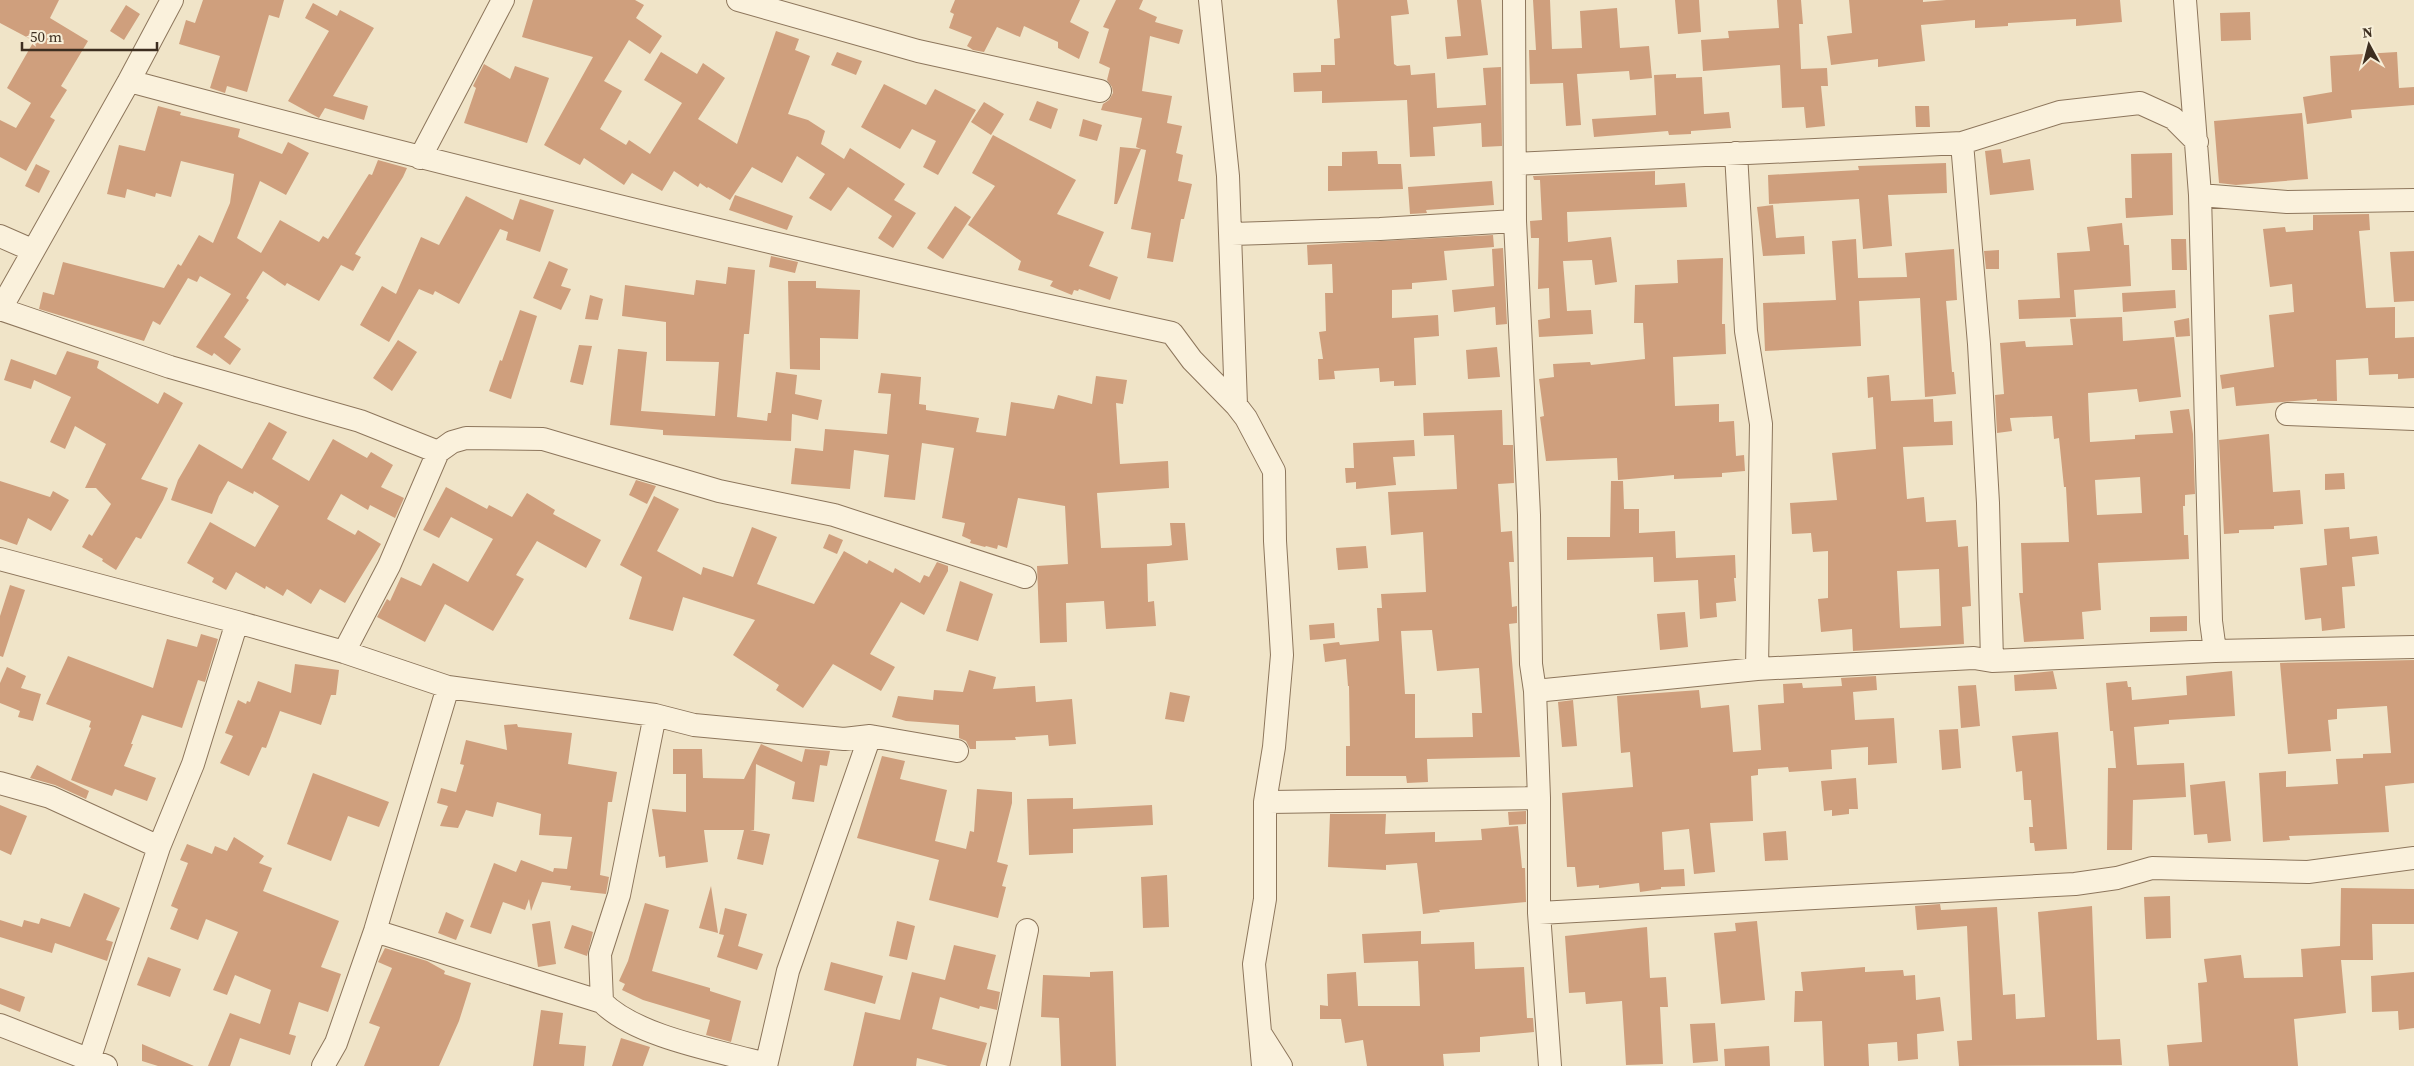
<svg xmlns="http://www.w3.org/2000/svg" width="2414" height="1066" font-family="'Source Serif 4',serif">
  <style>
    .building { fill: #cf9f7d; fill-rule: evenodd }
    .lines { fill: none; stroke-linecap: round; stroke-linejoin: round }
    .minor-casing { stroke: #8d765c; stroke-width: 24 }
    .minor { stroke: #faf1dc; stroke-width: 22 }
  </style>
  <rect width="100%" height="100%" fill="#f0e4c8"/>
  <path class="building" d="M0 0H59L50 18 88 41 61 86 67 90 50 117 55 120 26 171 0 157V120L16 128 31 103 7 88 34 41 0 23Z
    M203 0H284L279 18 269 15 247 92 227 86 225 93 210 88 220 56 179 44 186 20 195 23Z
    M533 0H635L644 5 636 18 662 36 650 54 629 40 604 81 622 91 600 129 626 145 629 140 650 154 682 103 644 80 661 52 697 74 703 63 725 78 698 119 737 144 776 31 799 39 795 50 810 56 788 114 808 120 825 131 821 144 844 159 850 148 905 184 894 200 916 213 893 248 878 238 892 216 848 187 831 211 809 198 825 174 797 156 782 183 752 167 730 200 708 187 707 188 700 183 698 187 674 171 662 191 632 173 624 185 584 158 580 165 544 145 593 57 522 37Z
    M955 0H1080L1070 22 1089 32 1079 59 1058 48V42L1024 26 1020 37 997 27 984 52 973 50 967 46 972 37 949 28 954 14 950 12Z
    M1116 0H1143L1139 9 1157 17 1155 22 1183 30 1179 44 1150 36 1142 91 1172 96 1167 123 1182 126 1176 153 1183 155 1178 181 1192 184 1184 219H1181L1173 262 1147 258 1151 233 1131 229 1146 150 1141 149 1117 204H1114L1120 147 1141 149 1136 147 1142 118 1101 110 1103 104 1109 100 1113 93 1112 87 1107 80 1110 68 1099 63 1109 29 1103 27Z
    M1337 0H1407L1409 14 1391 16 1394 64 1397 66 1410 65 1411 75 1435 73 1437 108 1486 105 1483 68 1501 67 1502 146 1482 147 1481 123 1433 127 1435 156 1410 157 1407 100 1322 103V91L1294 92 1293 73 1321 72V65H1335L1334 39 1340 38Z
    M1457 0H1481L1488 55 1447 59 1445 37 1461 36Z
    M1533 0H1550L1552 49 1582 48 1580 11 1617 8 1620 48 1649 46 1652 78 1630 80 1629 71 1577 74 1581 125 1566 126 1563 83 1530 84 1529 50H1536Z
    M1675 0H1699L1701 32 1678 34Z
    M1777 0H1801L1803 24H1799L1801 69 1827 68 1828 86H1821L1825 126 1806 128 1804 107 1782 108 1780 65 1703 71 1701 40 1729 38 1728 31 1779 28Z
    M1849 0H1923V2L1946 0H2120L2122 22 2076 26V19L2008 23V26L1975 28V20L1921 25 1925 61 1878 67V59L1831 65 1827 36 1852 33Z
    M313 3 337 16 340 10 374 28 333 96 368 106 364 120 325 108 319 118 288 101 329 31 305 18Z
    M126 5 140 14 124 40 110 31Z
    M2250 12 2251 40 2221 41 2220 13Z
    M837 52 862 61 856 75 831 65Z
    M2397 52 2399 88 2414 87V105L2351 110 2352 118 2307 124 2303 97 2332 92 2330 56Z
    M484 64 510 79 515 66 549 78 527 143 464 123 476 88 473 86Z
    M1676 74V78L1702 77 1704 114 1729 112 1731 128 1691 131V134L1669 135 1668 131 1594 137 1592 119 1656 115 1654 75Z
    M884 84 926 105 935 89 976 110 938 175 923 167 936 141 912 129 900 149 861 127Z
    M1037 101 1058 109 1051 129 1029 120Z
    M984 102 1004 114 991 135 971 122Z
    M158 106 181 112 180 115 240 129 238 137 282 154 288 142 309 153 286 195 260 181 237 238 261 253 280 220 319 242 323 236 328 239 369 174 372 175 378 160 407 168 403 177 355 254 361 257 353 271 341 265 319 301 287 283 285 286 263 271 246 298 249 300 224 337 241 349 230 365 214 353 212 356 196 347 231 294 200 276 197 282 188 278 160 325 153 321 144 341 39 309 43 292 54 295 63 262 164 288 178 264 181 266 199 235 213 243 230 203 234 174 181 161 171 197 156 193 155 197 127 189 125 198 107 194 119 145 145 151Z
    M1915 106H1929L1930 127H1916Z
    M2302 113 2308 179 2236 185 2219 183 2214 121Z
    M1083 119 1102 125 1097 141 1079 136Z
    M993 135 1076 180 1057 214 1104 232 1089 266 1118 277 1110 300 1079 289 1078 291 1074 290 1072 295 1050 286 1053 281 1018 270 1021 261 968 225 995 186 972 173Z
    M2001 149 2003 163 2030 159 2034 190 1990 195 1985 151Z
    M1377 151 1378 164H1401L1403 189 1328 191V166H1342V152Z
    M2172 153 2173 215 2126 218 2125 198H2132L2131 154Z
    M1946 163 1947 193 1888 195 1892 246 1863 249 1859 199 1769 204 1768 175 1859 170 1858 166Z
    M36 164 50 171 39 193 25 186Z
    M1655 171V185L1685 183 1687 207 1567 212 1568 242 1611 237 1617 282 1595 285 1592 260 1563 261 1567 311 1591 310 1593 334 1539 337 1538 320 1550 318 1549 288 1538 289 1539 238H1531L1530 221 1542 220 1540 180H1534L1533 176Z
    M1492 181 1494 205 1426 210 1427 213 1410 214 1408 187Z
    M735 195 793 216 787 230 729 210Z
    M466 196 513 220 520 199 554 210 540 252 506 240 508 232 500 229 459 304 435 291 433 295 419 289 389 342 360 325 382 286 396 294 421 237 439 245Z
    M1773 205 1776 238 1804 236 1805 254 1763 256 1757 207Z
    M955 206 971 217 943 259 927 248Z
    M2369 214 2370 230 2359 231 2366 308 2395 307V338L2414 337V378L2398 379V374L2369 375 2368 358 2336 360 2337 401H2317V399L2236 406 2234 387 2222 389 2220 375 2274 367 2269 315 2294 312 2292 284 2270 287 2263 229 2285 227 2286 232 2313 230V215Z
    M2122 223 2124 245H2129L2131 286 2074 290 2076 317 2019 319 2018 300 2060 298 2057 253 2090 251 2087 227Z
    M1493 235 1494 247 1444 251 1447 280 1412 283V289L1392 290V318L1438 315 1439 336 1414 338 1416 385 1394 386V381L1380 382 1379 368 1334 371 1335 379 1319 380 1318 359H1323L1319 332 1326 331 1325 293H1333L1332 264 1308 265 1307 245Z
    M1856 239 1858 278 1907 277 1905 253 1954 249 1957 300 1946 301 1952 372H1954L1956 394 1925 397 1920 298 1859 301 1861 346 1765 351 1763 303 1836 300 1832 241Z
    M2171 239H2186L2187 270H2172Z
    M1503 248 1507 324 1496 325 1495 307 1454 312 1452 290 1494 286 1492 249Z
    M1999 250V269H1986L1984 251Z
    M2414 251V301L2394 302 2390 252Z
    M771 256 798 262 795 273 769 267Z
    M1723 258 1722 324H1725L1726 354 1673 357 1675 406 1719 404V422L1734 421 1736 456 1744 455 1745 471 1722 473V477L1674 479V475L1618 480 1617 458 1546 461 1540 417 1544 416 1539 379 1554 377 1553 364 1590 362 1591 365 1645 359 1643 323H1634L1635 285 1678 283 1677 260Z
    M549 261 568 269 561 286 571 289 561 310 533 298Z
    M728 267 755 270 749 334H744L737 417 767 421 768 413H771L776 372 797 375 795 394 822 400 818 420 792 414 791 441 663 435V430L610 425 618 349 647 352 641 411 715 416 719 362 666 361V322L622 316 625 285 694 295 696 280 726 284Z
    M788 281H816V288L860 290 858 339 820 338V370L790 369Z
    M2175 290 2176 308 2123 312 2122 293Z
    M590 295 603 299 598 320 585 319Z
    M520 310 537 316 511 399 489 391 500 360 502 361Z
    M2122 317 2123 341 2174 337 2181 397 2139 402 2137 389 2088 393 2090 442 2135 439V435L2173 433 2170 411 2189 409 2193 434 2195 494 2185 495V506H2183L2184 535H2188L2189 559 2098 563 2101 610 2082 612 2084 639 2024 642 2019 593H2023L2021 543 2069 542 2066 487H2064L2059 438 2054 439 2052 416 2010 418 2012 431 1997 433 1995 395 2004 394 2000 343 2025 341 2026 347 2073 345 2070 319ZM2140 477 2142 513 2097 515 2095 480Z
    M2189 318 2190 336 2176 337 2174 321Z
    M398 340 417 352 392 391 373 378Z
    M579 345 592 346 583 385 570 382Z
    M1497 347 1500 377 1468 379 1466 350Z
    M67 351 99 361 97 368 158 404 164 392 183 403 141 479 168 488 163 500 141 539 136 537 116 570 102 561 103 559 82 547 89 534 92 536 111 504 96 488H85L106 444 75 426 65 449 50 442 71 397 34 380 31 389 4 380 11 359 56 375Z
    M881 373 921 377 919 404 926 405V410L979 418 976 432 1006 436 1011 402 1054 409 1058 395 1092 404 1096 376 1127 380 1123 404 1116 403 1120 464 1168 461 1169 488 1097 493 1101 548 1169 546 1172 545 1170 523H1185L1188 560 1147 564 1148 602 1154 601 1156 626 1106 629 1104 601 1066 603 1067 642 1040 643 1037 566 1068 564 1065 506 1018 498 1007 548 998 545 997 549 986 546 985 547 970 543 971 540 962 536 965 523 942 518 954 448 922 443 915 500 884 497 889 455 854 450 850 489 791 484 795 448 823 451 825 429 887 434 891 394 878 393Z
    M1889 375 1891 401 1933 399 1934 422 1952 421 1953 445 1903 447 1907 499 1924 497 1926 522 1956 520 1958 547 1968 546 1971 606 1962 607 1964 644 1853 651 1852 629 1821 632 1818 599 1828 598V551L1813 552 1811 533 1792 534 1790 503 1837 500 1832 453 1876 449 1873 397 1868 398 1867 377ZM1939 569 1941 626 1900 628 1897 571Z
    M1502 410 1503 445H1513L1514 483 1498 484 1501 532 1512 531 1514 562H1509L1512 607 1517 606V623L1509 624 1520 757 1427 759 1428 782 1407 783 1406 776H1346V746H1350L1349 686H1348L1346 659 1325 662 1323 644 1339 642 1340 645 1379 641 1377 608H1382L1381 594 1426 592 1423 532 1391 535 1388 492 1457 489 1454 435 1424 436 1423 413ZM1432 630 1437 671 1479 668 1482 713H1472L1473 737 1415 738V694H1405L1401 631Z
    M269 422 287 432 272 459 309 481 333 439 367 458 371 452 393 465 381 487 404 498 395 518 370 505 368 510 341 494 327 519 355 535 358 530 381 544 345 603 320 589 311 604 287 589 283 596 266 586 265 589 236 572 226 590 212 582 214 578 187 563 210 522 255 547 279 506 254 491 253 494 228 481 219 496 212 514 171 500 178 480 199 444 242 469Z
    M2269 434 2273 492 2300 490 2303 524 2274 526V529L2239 530V533L2224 534 2219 440Z
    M1414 440 1415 456 1393 457 1396 485 1356 489V482L1346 483 1345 468H1354L1353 443Z
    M2344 473 2345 489 2325 490V474Z
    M636 480 656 486 647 504 629 495Z
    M0 481 50 497 53 491 69 500 51 531 28 518 17 545 0 539Z
    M1611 481H1623L1624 509H1639V533L1675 531 1676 558 1735 555 1736 578H1734L1736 601 1716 603 1717 617 1700 619 1698 580 1654 582 1653 557 1567 560V537H1610Z
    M446 487 487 509 489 505 512 517 527 493 555 510 553 514 601 540 586 568 537 541 516 575 524 579 493 631 445 604 425 642 377 617 387 599 390 601 401 577 421 586 433 563 468 582 493 539 451 517 439 538 423 530Z
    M654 496 679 509 657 551 701 575 703 567 733 577 752 527 777 537 757 584 814 604 844 551 867 564 869 560 893 573 895 568 920 583 924 575 929 577 937 562 948 566V571L924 615 901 602 870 654 895 667 881 691 833 664 803 708 776 690 779 685 733 655 755 620 683 597 673 631 629 619 642 577 620 565Z
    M2349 527 2350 539 2377 536 2379 554 2352 557 2355 586 2342 587 2345 628 2322 631 2321 618 2305 620 2300 568 2327 565 2324 529Z
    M829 534 843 540 837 554 823 548Z
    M1366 546 1368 568 1338 570 1336 548Z
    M960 581 993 594 978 641 946 631Z
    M10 585 25 590 3 657 0 656V616Z
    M1685 612 1688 647 1660 650 1657 614Z
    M2187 616V631L2150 632V617Z
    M1334 623 1335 638 1310 640 1309 625Z
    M201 634 218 639 205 682 198 680 182 728 142 715 131 744H133L124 766 156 778 147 801 115 789 112 796 71 780 91 728 89 727 91 721 46 704 68 656 153 688 167 639 197 647Z
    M2414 660V783L2385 786 2389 832 2289 836 2290 840 2263 842 2259 773 2286 771V787L2338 784 2336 759 2363 758V754L2391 753 2387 706 2337 709V719L2328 720 2331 751 2288 754 2280 663Z
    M295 664 339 670 336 695H331L321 725 280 711 266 748 262 747 249 776 220 763 233 736 225 733 238 700 246 704 247 701 250 702 258 681 291 693Z
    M7 667 26 676 21 688 41 694 33 721 18 717 20 711 0 703V683Z
    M969 670 996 677 993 689 1035 686 1036 702 1072 699 1076 744 1049 746 1048 735 1015 737 1016 740 976 741V749H970L966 741 959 738V725L906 721 892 717 898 696 933 700 934 690 963 692Z
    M2053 671 2057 689 2015 691 2014 675Z
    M2232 671 2235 716 2169 720V724L2134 727 2137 765 2184 763 2186 797 2133 800 2132 850H2107L2108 768H2116L2113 731H2110L2106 683 2127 681 2128 687H2131L2132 700 2187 695 2186 676Z
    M1876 676 1877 690 1853 692 1855 720 1894 718 1897 763 1868 765V747L1831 750 1832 769 1789 772 1788 767 1758 769V775L1751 776 1753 821 1710 823 1715 872 1694 874 1689 829 1662 832 1664 870 1684 869 1685 886 1661 887V889L1640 892 1639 883 1599 888V885L1577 887 1575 867H1567L1562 793 1633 787 1630 752 1621 753 1617 696 1699 690 1701 708 1729 705 1733 752 1761 750 1758 705 1784 703 1783 684 1802 683 1803 688 1842 686 1841 678Z
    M1976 685 1980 726 1961 728 1958 686Z
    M1170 692 1190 696 1184 722 1165 719Z
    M1573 700 1577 746 1562 747 1558 702Z
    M517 724 518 727 572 733 568 764 617 772 612 802H608L600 875 609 877 606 894 570 890 571 886 542 882 531 911 529 899 525 910 503 902 491 934 470 927 494 863 516 872 521 860 553 872 554 868 567 869 572 837 539 835 541 814 497 802 493 817 466 810 458 828 440 826 448 806 437 803 441 788 456 792 464 765 460 764 466 740 507 750 504 725Z
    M1958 729 1961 768 1942 770 1939 730Z
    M2058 732 2067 849 2035 851 2034 843H2030L2029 827H2033L2031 800H2024L2022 771 2016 772 2012 736Z
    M761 744 802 762 805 749 830 751 827 766 820 765 814 802 792 799 795 782 756 764 754 830H750L770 834 763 865 737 859 744 830H704L708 862 666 868 665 856 659 857 652 809 686 812V774H673V749H702L703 778 744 779Z
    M882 756 905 761 900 779 947 790 935 841 966 849 970 831 974 832 977 789 1012 792V803L997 862 1008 865 1002 886 1006 887 998 918 929 900 939 860 857 838Z
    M37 765 89 791 86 799 55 785 30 778Z
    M313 773 389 802 379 827 348 816 331 861 287 844Z
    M1856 778 1858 809H1849V814L1832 816V810L1824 811 1821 781Z
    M2225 781 2231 841 2208 843 2207 834 2194 835 2190 785Z
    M1073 798V809L1152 805 1153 825 1073 829V853L1029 855 1027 799Z
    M0 805 27 816 11 855 0 850Z
    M1526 811V824L1509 825 1508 812Z
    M1330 814H1386L1385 834 1435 832V842L1482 840 1481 829 1518 826 1522 868H1525L1526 902 1439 910 1440 912 1423 914 1417 863 1386 865V870L1328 867Z
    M1786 831 1788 860 1765 861 1763 833Z
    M234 837 264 856 259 863 272 868 263 891 339 921 321 967 341 974 328 1012 299 1002 289 1034 296 1036 290 1055 240 1038 230 1066H208L230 1013 260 1024 271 990 235 975 227 995 213 990 238 932 206 919 198 940 170 929 178 909 171 906 188 863 180 860 187 844 212 854 215 846 227 851Z
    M1167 875 1169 927 1143 928 1141 877Z
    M711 886 718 933 699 928Z
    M2341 888 2414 889V924H2372L2373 960H2341L2346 1013 2294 1019 2298 1066H2169L2167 1045 2202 1042 2198 983 2207 982 2204 959 2241 955 2244 978 2303 977 2301 949 2340 946Z
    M84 893 120 908 106 940 113 942 107 961 55 943 52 953 0 937V920L22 927 24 920 39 924 41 918 70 927Z
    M2170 896 2171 938 2146 939 2144 897Z
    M645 903 669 910 652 971 710 988V991L741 1001 731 1042 706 1035 710 1020 643 1000 622 990 625 984 619 981 628 961Z
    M1940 904 1941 910 1997 907 2003 995 2015 994 2016 1019 2045 1017 2038 912 2092 906 2097 1040 2120 1039 2122 1065 1959 1066 1957 1041 1972 1040 1967 926 1917 930 1915 906Z
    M725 908 747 914 738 946 763 954 757 970 717 957 724 935 719 934Z
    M446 912 464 920 456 940 438 933Z
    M550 921 556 964 538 967 532 924Z
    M897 921 915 926 907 960 889 956Z
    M1757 921 1765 1000 1721 1004 1714 933 1736 931 1735 923Z
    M572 925 593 932 587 956 564 948Z
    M1647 927 1650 978 1666 977 1668 1007H1660L1663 1064 1626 1065 1622 1001 1586 1004 1585 992 1569 993 1565 936Z
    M1421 931V944L1474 942 1475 969 1524 967 1527 1018H1533L1534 1032 1480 1037V1052L1443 1054 1444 1066H1367L1363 1040 1345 1043 1341 1019H1320V1005L1328 1006 1327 974 1356 972 1358 1006H1420L1418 961 1364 963 1362 934Z
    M954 945 996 955 987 989 1000 992 997 1010 980 1006 979 1009 940 997 932 1029 987 1043 980 1066H948L917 1058 916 1066H853L865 1012 900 1020 912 972 945 980Z
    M385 948 427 961 445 971 444 974 471 983 459 1021 439 1066H364L380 1027 369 1023 392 968 378 962Z
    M148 957 181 969 170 997 137 985Z
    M831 962 883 976 875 1004 824 990Z
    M1865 967V972L1903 970 1904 976 1915 975 1916 1000 1940 997 1944 1031 1917 1034 1918 1059 1898 1061 1897 1042 1868 1044 1869 1066H1824L1822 1021 1794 1022 1795 991H1803L1801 972Z
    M1113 971 1116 1066H1061L1059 1018 1041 1017 1043 975 1090 977V972Z
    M2414 972V1028L2399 1030 2398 1011 2372 1012 2371 976Z
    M0 988 25 997 20 1012 0 1004Z
    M541 1010 563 1013 559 1044 586 1046 584 1066H533Z
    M1715 1023 1718 1061 1693 1063 1690 1024Z
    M621 1038 650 1047 643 1066H612Z
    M142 1044 194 1066H158L142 1061Z
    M1769 1046 1770 1066H1725L1724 1049Z"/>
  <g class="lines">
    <g class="minor-casing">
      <path id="minor" d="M738 0 918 51 1100 91
        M1210 0 1228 176 1236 405 1246 418 1274 471 1275 541 1282 655 1274 747 1265 802V899L1254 964 1263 1066
        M1514 0 1515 221 1529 515 1531 664 1535 691 1539 798V913L1550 1066
        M2185 0 2200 195 2211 621 2215 651
        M129 81C475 174 822 257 1172 333L1192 360 1236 405
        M1962 143 1979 344 1988 503 1992 661
        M1736 153 1746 331 1761 424 1757 669
        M420 158 503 0
        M1515 164 1962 143 2060 112 2140 103 2173 118 2197 142
        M2200 195 2287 202 2414 200
        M1232 234 1380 229 1515 221
        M0 236 32 250
        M0 309 170 367 360 421 438 452
        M0 310 129 81 172 0
        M2287 414 2414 419
        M0 559 237 622 344 652 448 687 655 715 694 725 844 739 870 736 957 751
        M344 652 389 566 438 452 452 442 466 438 543 439 719 491 834 515 1025 577
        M1535 691 1757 669 1974 658 1992 661 2215 651 2414 647
        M655 715 619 895 600 954 602 1002C636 1037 719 1051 766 1064
        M0 783 50 797 159 847
        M1265 802 1539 798
        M1539 913 2075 884 2117 878 2152 868 2308 872 2414 858
        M375 931 602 1002
        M0 1025 106 1066
        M1262 1036 1281 1066
        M89 1060 159 847 193 764 237 622
        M323 1066 336 1043 375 931 448 687
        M766 1066 788 971 870 736
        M998 1066 1027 930"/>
    </g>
    <use href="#minor" class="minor"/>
  </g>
  <g transform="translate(2369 45) rotate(353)" stroke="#f7eed8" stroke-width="4" paint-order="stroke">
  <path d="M0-4L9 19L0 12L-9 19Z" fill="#3d2e20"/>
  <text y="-8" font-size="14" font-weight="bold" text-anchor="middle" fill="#3d2e20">N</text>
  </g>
  <path d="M22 42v8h135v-8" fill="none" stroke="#3d2e20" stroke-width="2.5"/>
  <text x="30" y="42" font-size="15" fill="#3d2e20" stroke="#f7eed8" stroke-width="4" paint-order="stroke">50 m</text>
</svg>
